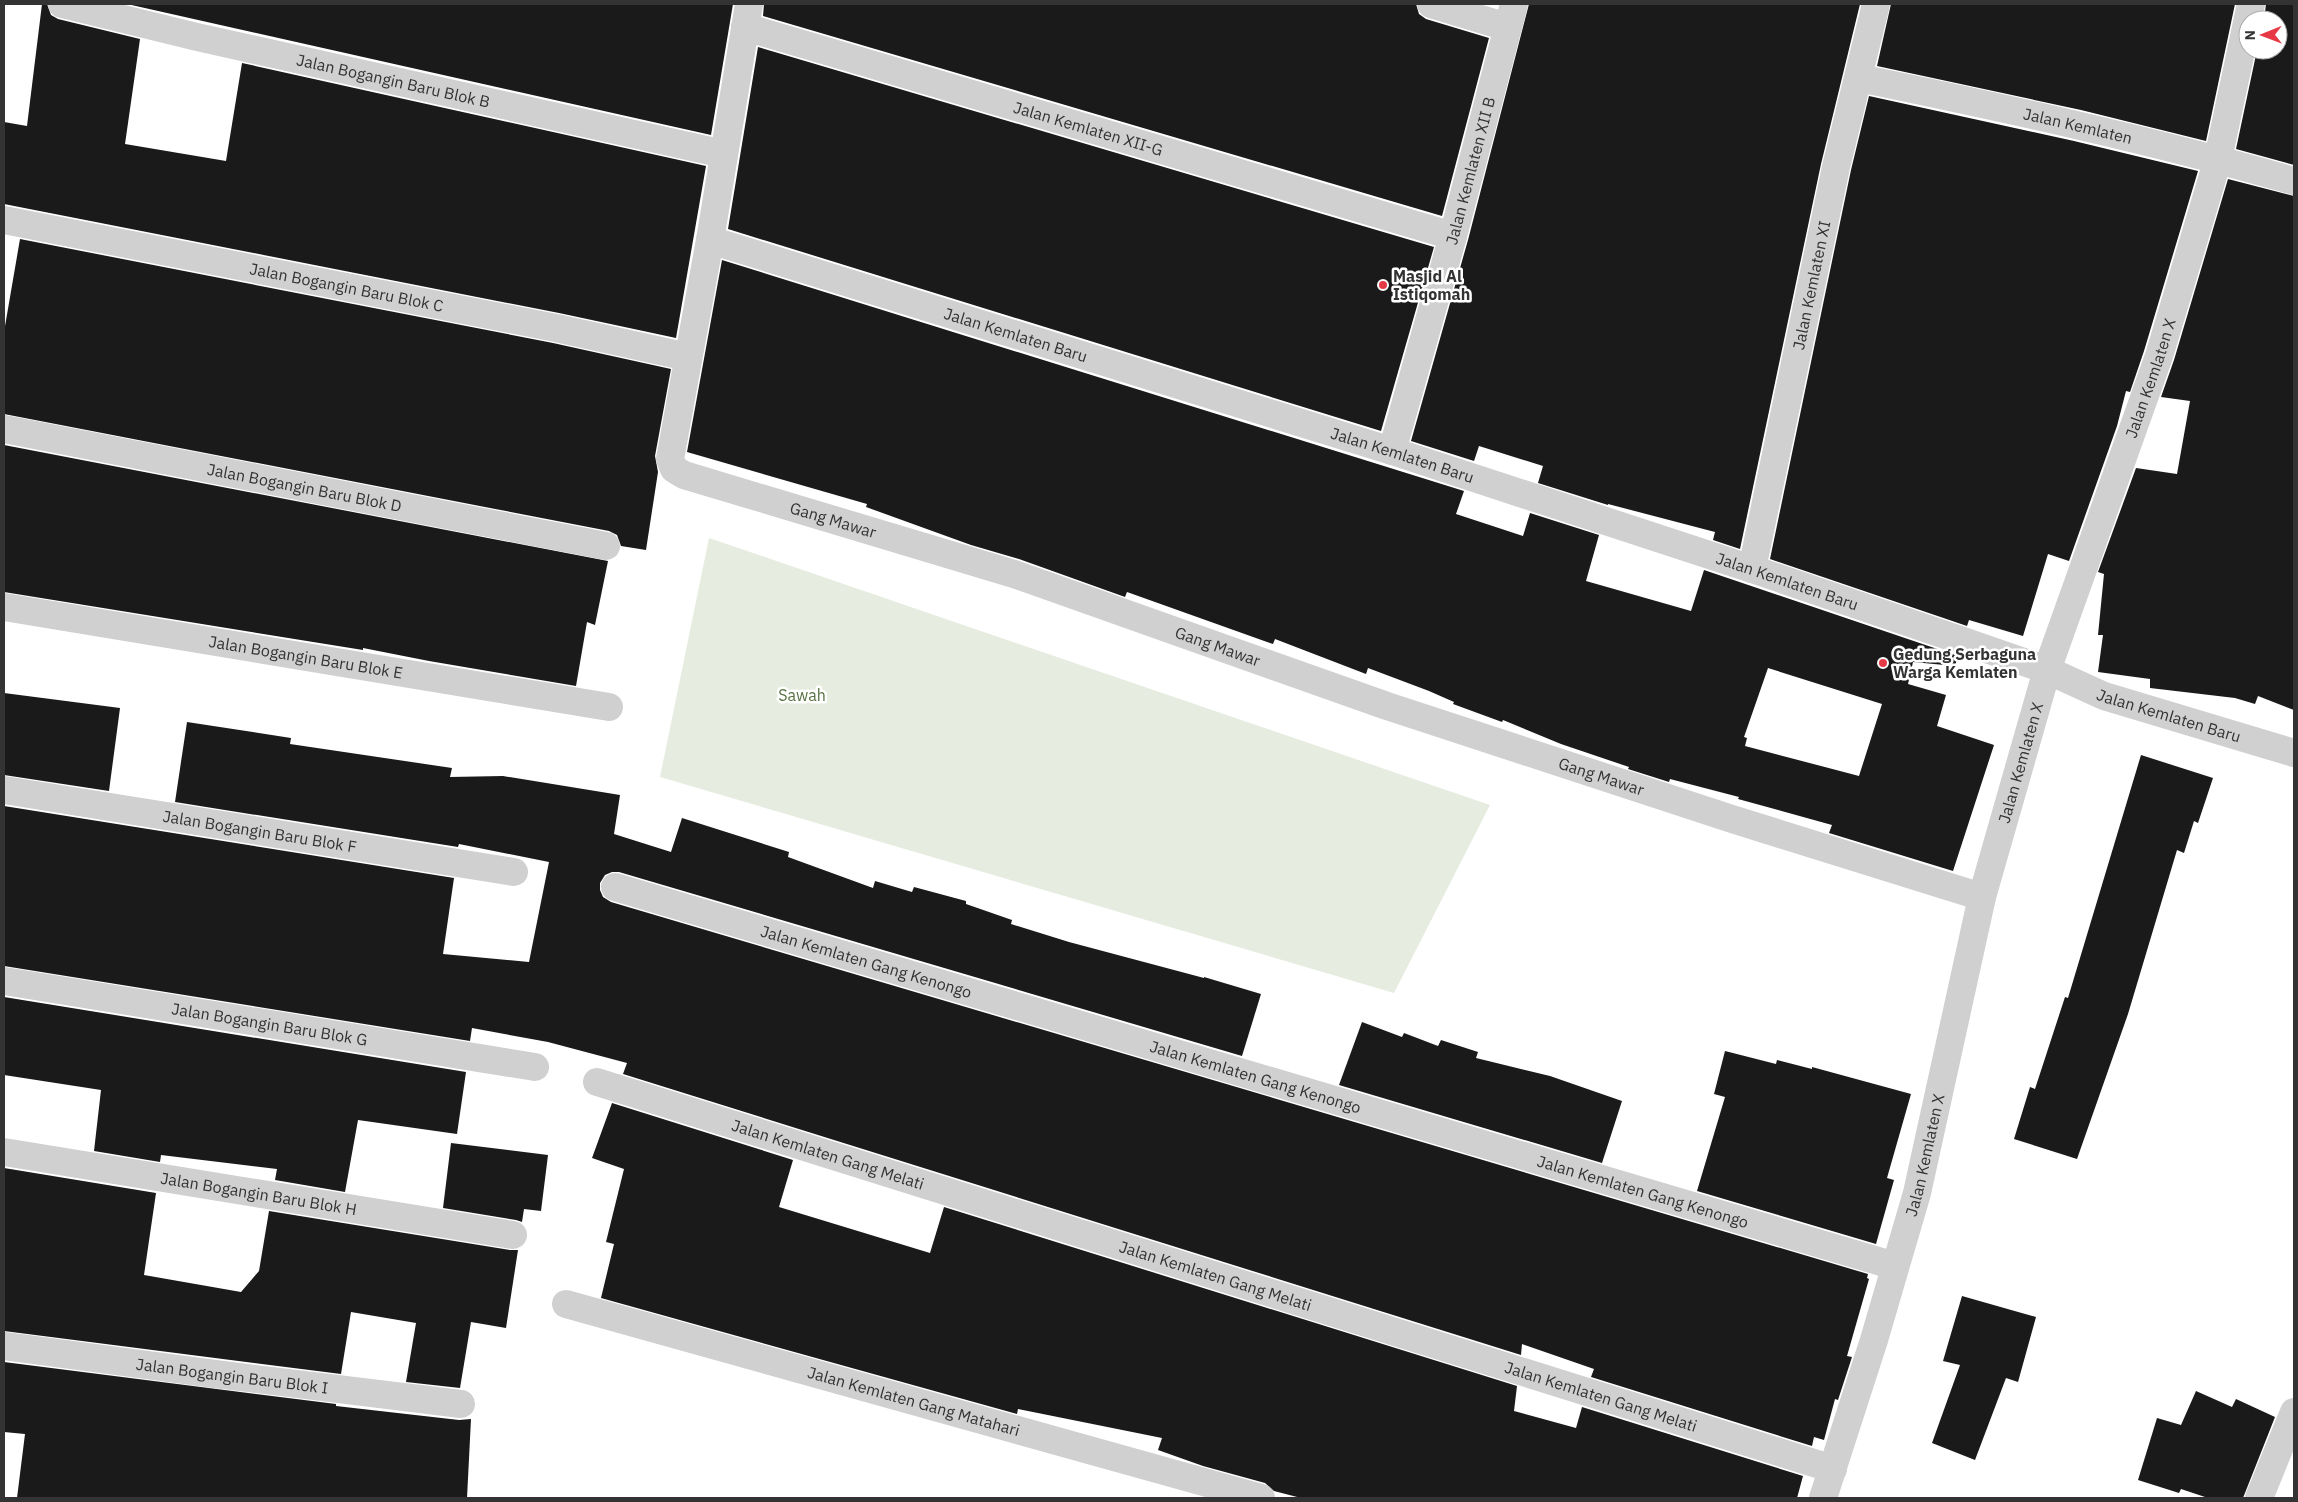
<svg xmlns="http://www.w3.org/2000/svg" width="2298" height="1502" font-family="'IBM Plex Sans',sans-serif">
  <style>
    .green { fill: #e6ecdf }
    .building { fill: #1a1a1a; fill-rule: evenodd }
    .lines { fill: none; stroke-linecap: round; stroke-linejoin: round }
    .minor { stroke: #d0d0d0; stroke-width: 28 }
    .poi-dot { fill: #e63946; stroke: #fff; stroke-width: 2 }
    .labels { text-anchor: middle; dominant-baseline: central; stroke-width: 5; stroke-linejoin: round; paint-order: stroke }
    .street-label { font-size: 16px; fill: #333; stroke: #fff }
    .poi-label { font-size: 16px; font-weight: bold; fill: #333; stroke: #fff; text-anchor: start }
    .park-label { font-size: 16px; fill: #56703f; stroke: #fff }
  </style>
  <rect width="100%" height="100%" fill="#fff"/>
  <path class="green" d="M709 538 1490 805 1394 993 660 777Z"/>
  <path class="building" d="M42 4H47L51 15 58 19 140 39 125 144 226 161 242 63 706 166 676 338 559 313 4 204V122L27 126Z
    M127 4H733L711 135Z
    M764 4H1416L1419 14 1426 19 1489 38 1442 216 763 16Z
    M1529 4H1860L1821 164 1740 549 1713 540 1715 532 1608 504V505L1538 483 1543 466 1479 446 1474 461 1411 441 1468 240Z
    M1891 4H2235L2206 141 2081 110 1877 66Z
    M2266 4H2294V165L2236 149 2257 50H2278V20H2264Z
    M758 47 1434 247 1381 431 728 229Z
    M1869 96 2074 141 2198 171 2144 351 2130 392 2126 391 2117 426 2069 561 2048 554 2023 636 1969 620 1967 626 1770 559 1851 170Z
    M2228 179 2294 196V710L2258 696 2255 704 2235 698 2150 688V679L2098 672 2103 635H2098L2104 574 2098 572 2136 468 2177 474 2190 401 2161 397 2174 360Z
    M20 239 553 343 671 369 655 456 658 472 646 550 621 546 617 535 609 531 4 414V332Z
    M722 260 1464 491 1456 514 1523 536 1530 513 1599 535 1586 581 1691 611 1704 570 1958 656 1955 666 1913 662 1908 684 1946 695 1937 726 1994 745 1953 871 1829 833 1832 825 1738 799 1739 797 1670 779 1669 782 1628 769 1629 767 1561 744 1503 720 1502 722 1453 704 1454 702 1429 691 1368 668 1366 674 1275 639 1273 644 1127 592 1125 597 1019 559 971 545 866 507 867 504 687 452ZM1768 668 1882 704 1859 776 1745 746 1747 738 1744 737Z
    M4 445 608 561 595 625 587 622 576 686 429 661 363 648V650L4 592Z
    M4 693 120 708 109 791 4 775Z
    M187 722 291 738 290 744 452 768 450 777 503 776 620 795 614 834 671 852 682 818 789 852 788 857 873 888 875 881 912 892 914 887 966 901V904L1012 920 1011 924 1069 942 1204 978V977L1261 994 1242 1056 619 872H612L605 875 600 883V890L603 897 611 902 1868 1274 1867 1278 1869 1279 1847 1356 1852 1357 1838 1400 1835 1399 1824 1440 1814 1437 1812 1446 1591 1377 1594 1369 1522 1344 1521 1355 623 1074 627 1063 548 1042 472 1028 470 1041 4 966V806L454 878 443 954 529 962 549 862 459 844 458 847 175 802Z
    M2141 755 2213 778 2198 823 2194 821 2184 853 2177 850 2128 1014 2077 1159 2014 1139 2030 1087 2035 1089 2065 997 2068 998Z
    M4 997 466 1072 457 1134 358 1120 345 1192 275 1180 277 1169 161 1155 160 1162 94 1151 101 1090 4 1075Z
    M1362 1022 1402 1037 1404 1033 1438 1046 1441 1040 1478 1052 1476 1058 1550 1076 1622 1101 1602 1163 1339 1085Z
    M1725 1051 1776 1064 1777 1060 1812 1069V1067L1911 1094 1887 1178 1894 1180 1876 1244 1697 1191 1725 1097 1714 1094Z
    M612 1103 793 1160 779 1207 930 1253 944 1207 1517 1386 1514 1411 1576 1428 1582 1407 1803 1476 1797 1498H1301L1274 1491 1265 1483 1203 1466 1158 1450 1162 1438 1018 1409 1017 1414 601 1298 614 1244 606 1242 624 1169 592 1158Z
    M451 1143 548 1155 541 1211 524 1209 522 1222 516 1220 443 1208Z
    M4 1168 156 1193 144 1275 241 1292 259 1271 269 1211 510 1250H518L506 1328 471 1322 460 1388 406 1382 416 1323 351 1312 341 1374 4 1331Z
    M1962 1296 2036 1317 2018 1382 2006 1378 1975 1460 1932 1443 1960 1365 1943 1361Z
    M4 1362 336 1404V1406L459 1420 471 1419 467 1498H17L25 1434 4 1432Z
    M2196 1391 2232 1407 2236 1399 2275 1417 2243 1498H2208L2181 1489 2179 1493 2138 1480 2157 1418 2181 1425Z"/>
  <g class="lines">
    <g class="minor">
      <path id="s1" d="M62 4 197 37 724 154"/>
      <path id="s2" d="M749 4 710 240 670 459 674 469 684 475 1014 574 1387 706 1732 819 1982 897"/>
      <path d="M1431 4 1507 27"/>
      <path id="s3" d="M745 27 1453 236"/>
      <path id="s4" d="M1859 78C2005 108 2151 140 2294 181"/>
      <path id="s5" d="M4 220 556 328 688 357"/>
      <path id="s6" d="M710 240 1392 451 1752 569 1966 642 2047 670 2104 696 2294 753"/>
      <path id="s7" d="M4 429 606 546"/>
      <path id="s8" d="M1392 451 1453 236 1514 4"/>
      <path id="s9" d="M1752 569 1836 167 1876 4"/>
      <path id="s10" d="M4 607 609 707"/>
      <path id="s11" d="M4 790 514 872"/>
      <path id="s12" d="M615 887 1895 1266"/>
      <path id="s13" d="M4 981 535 1067"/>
      <path id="s14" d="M597 1082 1833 1469"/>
      <path id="s15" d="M4 1152 513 1235"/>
      <path id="s16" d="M566 1304 1261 1498"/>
      <path id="s17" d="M4 1346 215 1374 461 1404"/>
      <path id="s18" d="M1823 1498 1874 1340 1917 1193 1982 897 2047 670 2159 356 2218 159 2251 4"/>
      <path d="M2259 1498 2294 1412"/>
    </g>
  </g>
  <g class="poi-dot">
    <circle cx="1383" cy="285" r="5"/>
    <circle cx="1883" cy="663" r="5"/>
  </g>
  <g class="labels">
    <g class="street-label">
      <text stroke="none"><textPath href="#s1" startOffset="340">Jalan Bogangin Baru Blok B</textPath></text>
      <text stroke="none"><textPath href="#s4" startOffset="224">Jalan Kemlaten</textPath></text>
      <text stroke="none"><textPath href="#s3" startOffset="358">Jalan Kemlaten XII-G</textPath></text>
      <text stroke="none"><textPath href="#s8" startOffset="291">Jalan Kemlaten XII B</textPath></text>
      <text stroke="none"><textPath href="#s9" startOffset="290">Jalan Kemlaten XI</textPath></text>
      <text stroke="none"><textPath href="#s5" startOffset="349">Jalan Bogangin Baru Blok C</textPath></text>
      <text stroke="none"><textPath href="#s6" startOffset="320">Jalan Kemlaten Baru</textPath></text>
      <text stroke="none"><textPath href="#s18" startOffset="1168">Jalan Kemlaten X</textPath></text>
      <text stroke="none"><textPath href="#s6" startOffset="725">Jalan Kemlaten Baru</textPath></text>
      <text stroke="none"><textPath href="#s7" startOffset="306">Jalan Bogangin Baru Blok D</textPath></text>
      <text stroke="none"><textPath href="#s2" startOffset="640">Gang Mawar</textPath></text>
      <text stroke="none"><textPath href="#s6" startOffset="1130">Jalan Kemlaten Baru</textPath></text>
      <text stroke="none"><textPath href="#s2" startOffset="1045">Gang Mawar</textPath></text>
      <text stroke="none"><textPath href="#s10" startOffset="306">Jalan Bogangin Baru Blok E</textPath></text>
      <text stroke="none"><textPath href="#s6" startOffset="1535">Jalan Kemlaten Baru</textPath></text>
      <text stroke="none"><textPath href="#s18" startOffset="762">Jalan Kemlaten X</textPath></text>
      <text stroke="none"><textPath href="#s2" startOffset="1450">Gang Mawar</textPath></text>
      <text stroke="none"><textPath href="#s11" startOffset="259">Jalan Bogangin Baru Blok F</textPath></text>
      <text stroke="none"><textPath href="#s12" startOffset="262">Jalan Kemlaten Gang Kenongo</textPath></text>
      <text stroke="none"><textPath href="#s13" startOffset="269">Jalan Bogangin Baru Blok G</textPath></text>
      <text stroke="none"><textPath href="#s12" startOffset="668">Jalan Kemlaten Gang Kenongo</textPath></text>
      <text stroke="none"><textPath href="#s14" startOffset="242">Jalan Kemlaten Gang Melati</textPath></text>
      <text stroke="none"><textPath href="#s18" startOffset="358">Jalan Kemlaten X</textPath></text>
      <text stroke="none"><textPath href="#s12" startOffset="1072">Jalan Kemlaten Gang Kenongo</textPath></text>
      <text stroke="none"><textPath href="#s15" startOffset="258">Jalan Bogangin Baru Blok H</textPath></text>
      <text stroke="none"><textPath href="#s14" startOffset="648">Jalan Kemlaten Gang Melati</textPath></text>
      <text stroke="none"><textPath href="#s17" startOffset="230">Jalan Bogangin Baru Blok I</textPath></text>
      <text stroke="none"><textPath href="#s14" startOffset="1052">Jalan Kemlaten Gang Melati</textPath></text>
      <text stroke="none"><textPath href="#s16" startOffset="361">Jalan Kemlaten Gang Matahari</textPath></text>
    </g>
    <g class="poi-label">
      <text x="1393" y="276">Masjid Al<tspan x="1393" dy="18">Istiqomah</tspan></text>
      <text x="1893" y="654">Gedung Serbaguna<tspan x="1893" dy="18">Warga Kemlaten</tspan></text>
    </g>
    <g class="park-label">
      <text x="802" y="695">Sawah</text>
    </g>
  </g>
  <rect width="2298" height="1502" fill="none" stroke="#333333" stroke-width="10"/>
  <g transform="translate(2263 35) rotate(269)"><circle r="24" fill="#ffffff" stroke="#adadad"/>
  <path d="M0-4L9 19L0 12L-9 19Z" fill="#e63946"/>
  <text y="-8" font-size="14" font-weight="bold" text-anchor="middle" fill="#333333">N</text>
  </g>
</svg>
